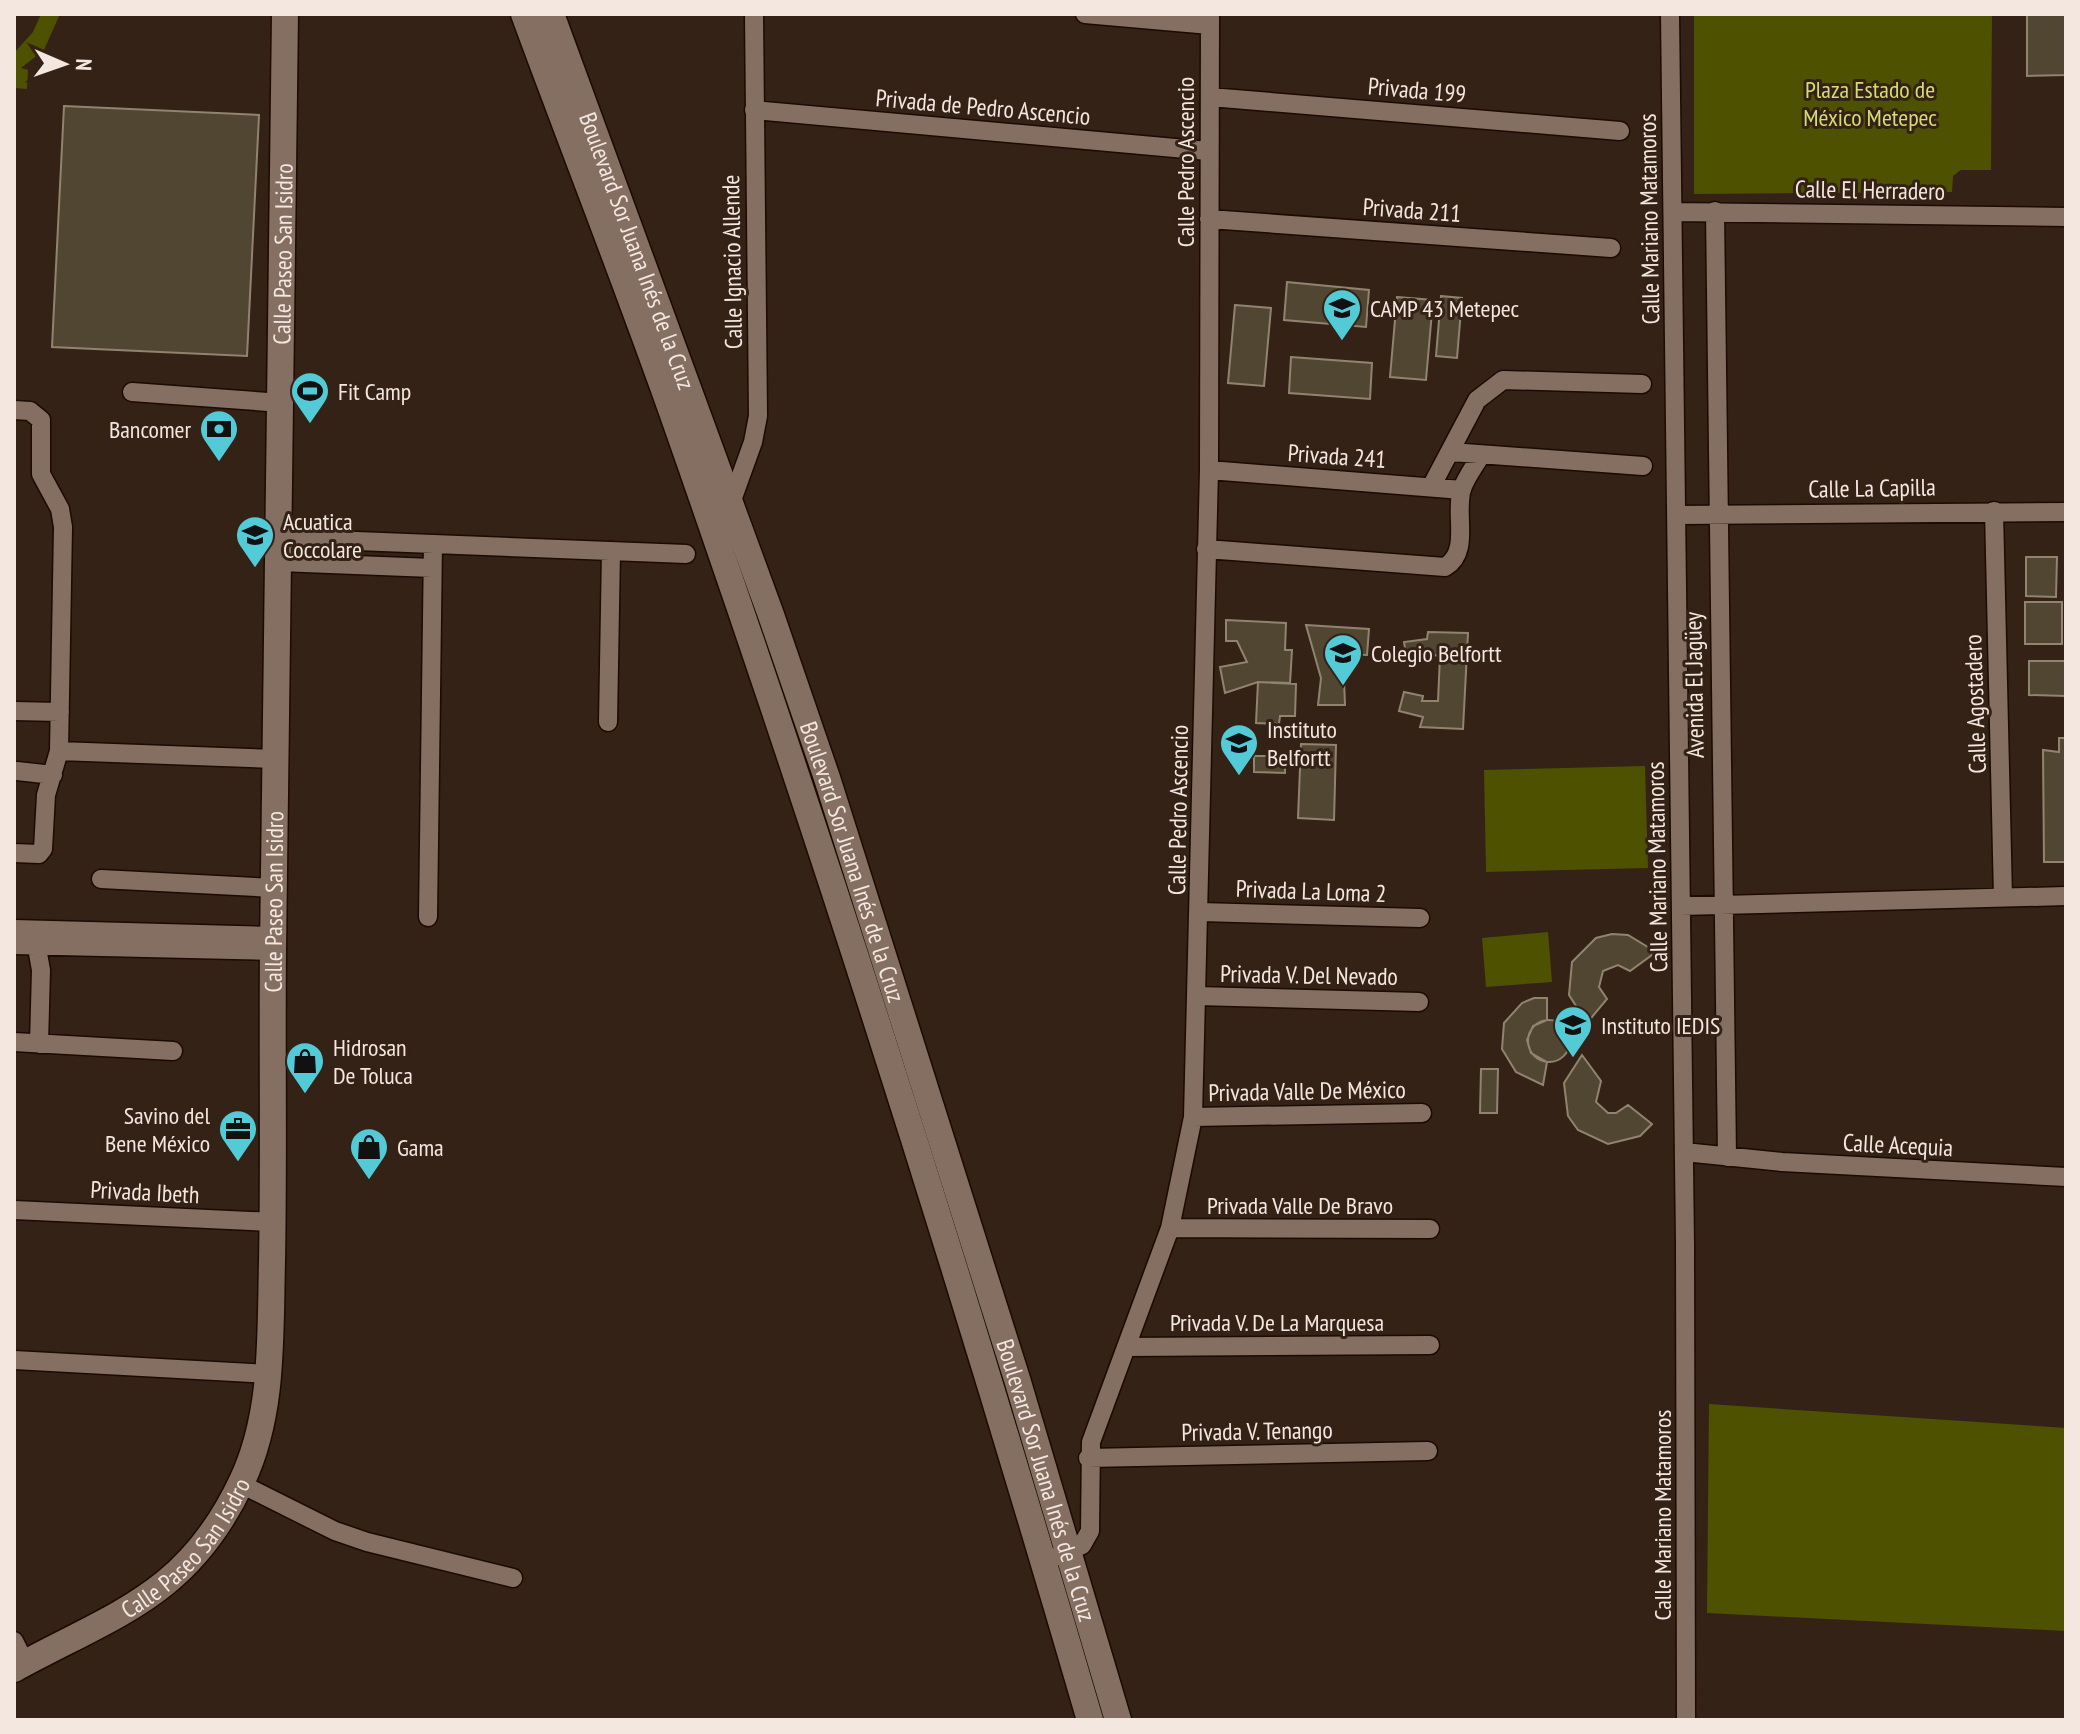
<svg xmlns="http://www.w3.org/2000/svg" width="2080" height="1734" font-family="'PT Sans Narrow',sans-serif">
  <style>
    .green { fill: #4d5100 }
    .building { fill: #504632; stroke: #90846f; stroke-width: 2 }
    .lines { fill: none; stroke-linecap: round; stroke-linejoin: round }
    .street-casing { stroke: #1b0b03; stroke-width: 21 }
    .secondary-casing { stroke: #1b0b03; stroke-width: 29 }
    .street { stroke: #856f62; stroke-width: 18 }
    .secondary { stroke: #856f62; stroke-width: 26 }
    .labels { text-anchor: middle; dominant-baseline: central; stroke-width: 6; stroke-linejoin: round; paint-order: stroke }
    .park-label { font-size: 24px; fill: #d4dd70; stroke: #342217 }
    .street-label { font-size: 24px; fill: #f3e7e0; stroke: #342217 }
    .poi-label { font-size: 24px; fill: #f3e7e0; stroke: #342217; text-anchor: start }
  </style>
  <rect width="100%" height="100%" fill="#342217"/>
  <path class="green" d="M41 14H60L44 50 21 68 28 70 27 89 14 88V53L33 32Z
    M1694 14H1992L1991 170H1961L1953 176 1952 192 1694 194Z
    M1645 766 1648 868 1486 872 1484 770Z
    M1548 932 1552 982 1486 987 1482 938Z
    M1709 1404 2066 1428V1631L1707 1613Z"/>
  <path class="building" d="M2027 14H2066V75L2027 76Z
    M64 106 259 115 247 356 52 347Z
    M1287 282 1369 290 1366 327 1284 320Z
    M1441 296 1462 298 1457 358 1436 356Z
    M1397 297 1433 300 1426 380 1390 377Z
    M1235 305 1271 308 1264 386 1228 383Z
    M1291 357 1372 363 1370 399 1289 393Z
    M2026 557H2057L2056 597 2026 596Z
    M2025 602H2062V644H2025Z
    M1226 620 1286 623 1285 650H1292L1290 683 1258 682 1225 693 1220 667 1247 662 1237 641H1226Z
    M1306 625 1369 629 1367 655 1343 654 1345 705H1318L1321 678Z
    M1428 632 1468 633 1463 729 1420 727 1423 717 1399 711 1404 692 1423 696 1422 701H1438L1440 656 1424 654 1425 660 1407 661 1404 642 1427 639Z
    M2029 661H2066V696L2029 695Z
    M1258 682 1296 684 1295 716H1280L1279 724 1256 723Z
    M2059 738H2066V862H2044L2043 750 2059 752Z
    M1301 744 1336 745 1334 820 1298 818Z
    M1254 756H1267V765H1285V773L1254 772Z
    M1612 934 1628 935 1656 952 1630 971 1618 965 1603 971 1599 987 1607 999 1587 1023 1569 995 1572 962 1596 938Z
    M1534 998H1547V1020L1533 1026 1527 1040 1531 1053 1547 1062 1543 1085 1516 1072 1502 1049 1504 1023 1522 1003Z
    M1528 1041a21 21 0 1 1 42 0a21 21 0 1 1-42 0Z
    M1582 1055 1601 1081 1596 1102 1608 1113H1616L1628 1105 1652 1124 1640 1136 1608 1144 1578 1130 1568 1116 1564 1083Z
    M1481 1069H1498L1497 1113H1480Z"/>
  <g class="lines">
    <g class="street-casing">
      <path id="street" d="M1085 14 1210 25
        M1670 14 1685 1244 1686 1720
        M1210 97 1620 131
        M754 110 1208 151
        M1715 211 1727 1157
        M1673 212 2066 217
        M1209 219 1611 248
        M132 392 282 403
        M14 410 30 411 41 420V474L60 509 63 527 59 751 46 795 43 849 39 854 14 853
        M1451 452 1643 466
        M1209 470 1462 490
        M1431 487 1477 400 1503 380 1642 384
        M730 506 753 442 758 416 754 14
        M1994 511 2003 897
        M1678 515 2066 512
        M280 538 686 554
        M1206 549 1445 567C1471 552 1454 514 1462 489 1466 477 1475 466 1481 455
        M279 562 432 568
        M14 711 60 712
        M608 722 611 551
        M59 751 276 759
        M17 771 53 775
        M101 879 274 888
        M1681 906 2066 896
        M1200 912 1420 918
        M428 917 433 544
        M14 929 273 936
        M35 937 41 970 39 1044
        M14 945 273 951
        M1197 996 1419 1002
        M14 1042 173 1051
        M1193 1117 1422 1113
        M1684 1152 1782 1162 2066 1177
        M14 1210 273 1222
        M1170 1228 1430 1229
        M1126 1347 1430 1345
        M14 1360 269 1374
        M1088 1458 1428 1451
        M241 1484 335 1531 367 1542 513 1578
        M1058 1556 1082 1545 1090 1531 1091 1442 1170 1228 1193 1117 1209 470 1210 14
        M14 1641 25 1663"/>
    </g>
    <g class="secondary-casing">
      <g id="secondary">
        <path d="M524 14C573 147 625 279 672 412 824 844 962 1281 1090 1720"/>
        <path id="s1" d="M551 14 771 615 827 778 1017 1379 1118 1720"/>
        <path id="s2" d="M14 1669C116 1613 188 1596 242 1481 274 1414 270 1335 272 1262 274 1158 272 1054 273 950 275 638 283 326 285 14"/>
      </g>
    </g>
    <use href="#street" class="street"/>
    <use href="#secondary" class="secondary"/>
  </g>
  <defs>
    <g id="school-pin" transform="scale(2)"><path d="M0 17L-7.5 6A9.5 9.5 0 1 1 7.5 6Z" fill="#52cbd7" stroke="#342217"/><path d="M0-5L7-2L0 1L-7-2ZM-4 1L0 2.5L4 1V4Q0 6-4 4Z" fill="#111"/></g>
    <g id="stadium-pin" transform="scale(2)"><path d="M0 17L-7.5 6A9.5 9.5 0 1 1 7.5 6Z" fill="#52cbd7" stroke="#342217"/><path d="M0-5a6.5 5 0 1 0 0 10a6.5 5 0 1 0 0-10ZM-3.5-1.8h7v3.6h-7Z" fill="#111"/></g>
    <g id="bank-pin" transform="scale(2)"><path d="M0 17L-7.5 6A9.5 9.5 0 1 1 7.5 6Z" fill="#52cbd7" stroke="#342217"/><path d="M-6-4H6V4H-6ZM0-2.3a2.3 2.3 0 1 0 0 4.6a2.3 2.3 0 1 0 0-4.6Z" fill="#111"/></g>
    <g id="shop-pin" transform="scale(2)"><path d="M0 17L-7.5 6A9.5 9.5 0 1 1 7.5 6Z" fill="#52cbd7" stroke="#342217"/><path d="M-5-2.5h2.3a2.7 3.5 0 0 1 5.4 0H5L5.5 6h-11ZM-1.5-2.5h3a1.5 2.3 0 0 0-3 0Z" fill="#111"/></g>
    <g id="office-pin" transform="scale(2)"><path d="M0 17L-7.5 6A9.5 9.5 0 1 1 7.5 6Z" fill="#52cbd7" stroke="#342217"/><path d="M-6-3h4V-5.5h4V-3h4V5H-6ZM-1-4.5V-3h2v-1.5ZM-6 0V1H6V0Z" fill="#111"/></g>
  </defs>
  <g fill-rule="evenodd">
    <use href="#school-pin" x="1342" y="308"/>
    <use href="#stadium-pin" x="310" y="391"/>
    <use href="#bank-pin" x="219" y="429"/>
    <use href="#school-pin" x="255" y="535"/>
    <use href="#school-pin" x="1343" y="653"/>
    <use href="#school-pin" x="1239" y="743"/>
    <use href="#school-pin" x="1573" y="1025"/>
    <use href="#shop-pin" x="305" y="1061"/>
    <use href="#office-pin" x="238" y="1129"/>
    <use href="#shop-pin" x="369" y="1147"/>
  </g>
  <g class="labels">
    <g class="park-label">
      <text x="1870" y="89">Plaza Estado de<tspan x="1870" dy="28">México Metepec</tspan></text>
    </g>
    <g class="street-label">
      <text transform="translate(1417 90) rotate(5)">Privada 199</text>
      <text transform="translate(983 107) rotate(5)">Privada de Pedro Ascencio</text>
      <text transform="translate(1185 162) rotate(-90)">Calle Pedro Ascencio</text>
      <text transform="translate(1870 190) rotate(1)">Calle El Herradero</text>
      <text transform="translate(1412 210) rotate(4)">Privada 211</text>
      <text transform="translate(1649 219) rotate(-91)">Calle Mariano Matamoros</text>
      <text stroke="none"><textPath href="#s1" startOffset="252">Boulevard Sor Juana Inés de la Cruz</textPath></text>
      <text stroke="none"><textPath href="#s2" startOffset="1534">Calle Paseo San Isidro</textPath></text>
      <text transform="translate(732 262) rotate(-91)">Calle Ignacio Allende</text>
      <text transform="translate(1337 456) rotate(4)">Privada 241</text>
      <text transform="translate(1872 488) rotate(-1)">Calle La Capilla</text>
      <text transform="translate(1694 685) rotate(-91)">Avenida El Jagüey</text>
      <text transform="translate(1975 704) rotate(-92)">Calle Agostadero</text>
      <text transform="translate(1178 810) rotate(-89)">Calle Pedro Ascencio</text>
      <text stroke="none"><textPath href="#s1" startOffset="900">Boulevard Sor Juana Inés de la Cruz</textPath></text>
      <text transform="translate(1657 867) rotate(-91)">Calle Mariano Matamoros</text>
      <text transform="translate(1311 891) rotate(2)">Privada La Loma 2</text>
      <text stroke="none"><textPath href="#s2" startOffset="886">Calle Paseo San Isidro</textPath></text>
      <text transform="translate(1309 975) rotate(1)">Privada V. Del Nevado</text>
      <text transform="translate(1307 1091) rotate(-1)">Privada Valle De México</text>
      <text transform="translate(1898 1145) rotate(3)">Calle Acequia</text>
      <text transform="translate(145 1192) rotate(3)">Privada Ibeth</text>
      <text x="1300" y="1205">Privada Valle De Bravo</text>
      <text x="1277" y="1322">Privada V. De La Marquesa</text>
      <text transform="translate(1257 1431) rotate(-1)">Privada V. Tenango</text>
      <text stroke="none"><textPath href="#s1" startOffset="1548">Boulevard Sor Juana Inés de la Cruz</textPath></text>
      <text transform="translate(1662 1515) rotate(-90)">Calle Mariano Matamoros</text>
      <text stroke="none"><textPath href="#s2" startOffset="214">Calle Paseo San Isidro</textPath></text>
    </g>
    <g class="poi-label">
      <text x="1370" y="308">CAMP 43 Metepec</text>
      <text x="338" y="391">Fit Camp</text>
      <text x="191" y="429" text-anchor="end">Bancomer</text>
      <text x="283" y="521">Acuatica<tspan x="283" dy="28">Coccolare</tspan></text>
      <text x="1371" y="653">Colegio Belfortt</text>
      <text x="1267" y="729">Instituto<tspan x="1267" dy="28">Belfortt</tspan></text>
      <text x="1601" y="1025">Instituto IEDIS</text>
      <text x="333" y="1047">Hidrosan<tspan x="333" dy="28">De Toluca</tspan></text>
      <text x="210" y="1115" text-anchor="end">Savino del<tspan x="210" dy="28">Bene México</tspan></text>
      <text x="397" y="1147">Gama</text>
    </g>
  </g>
  <rect width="2080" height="1734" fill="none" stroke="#f3e7e0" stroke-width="32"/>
  <g transform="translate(64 64) rotate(92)" stroke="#342217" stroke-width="6" paint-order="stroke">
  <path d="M0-6L14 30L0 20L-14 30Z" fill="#f3e7e0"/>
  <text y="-12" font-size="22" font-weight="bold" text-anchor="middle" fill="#f3e7e0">N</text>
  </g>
</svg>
